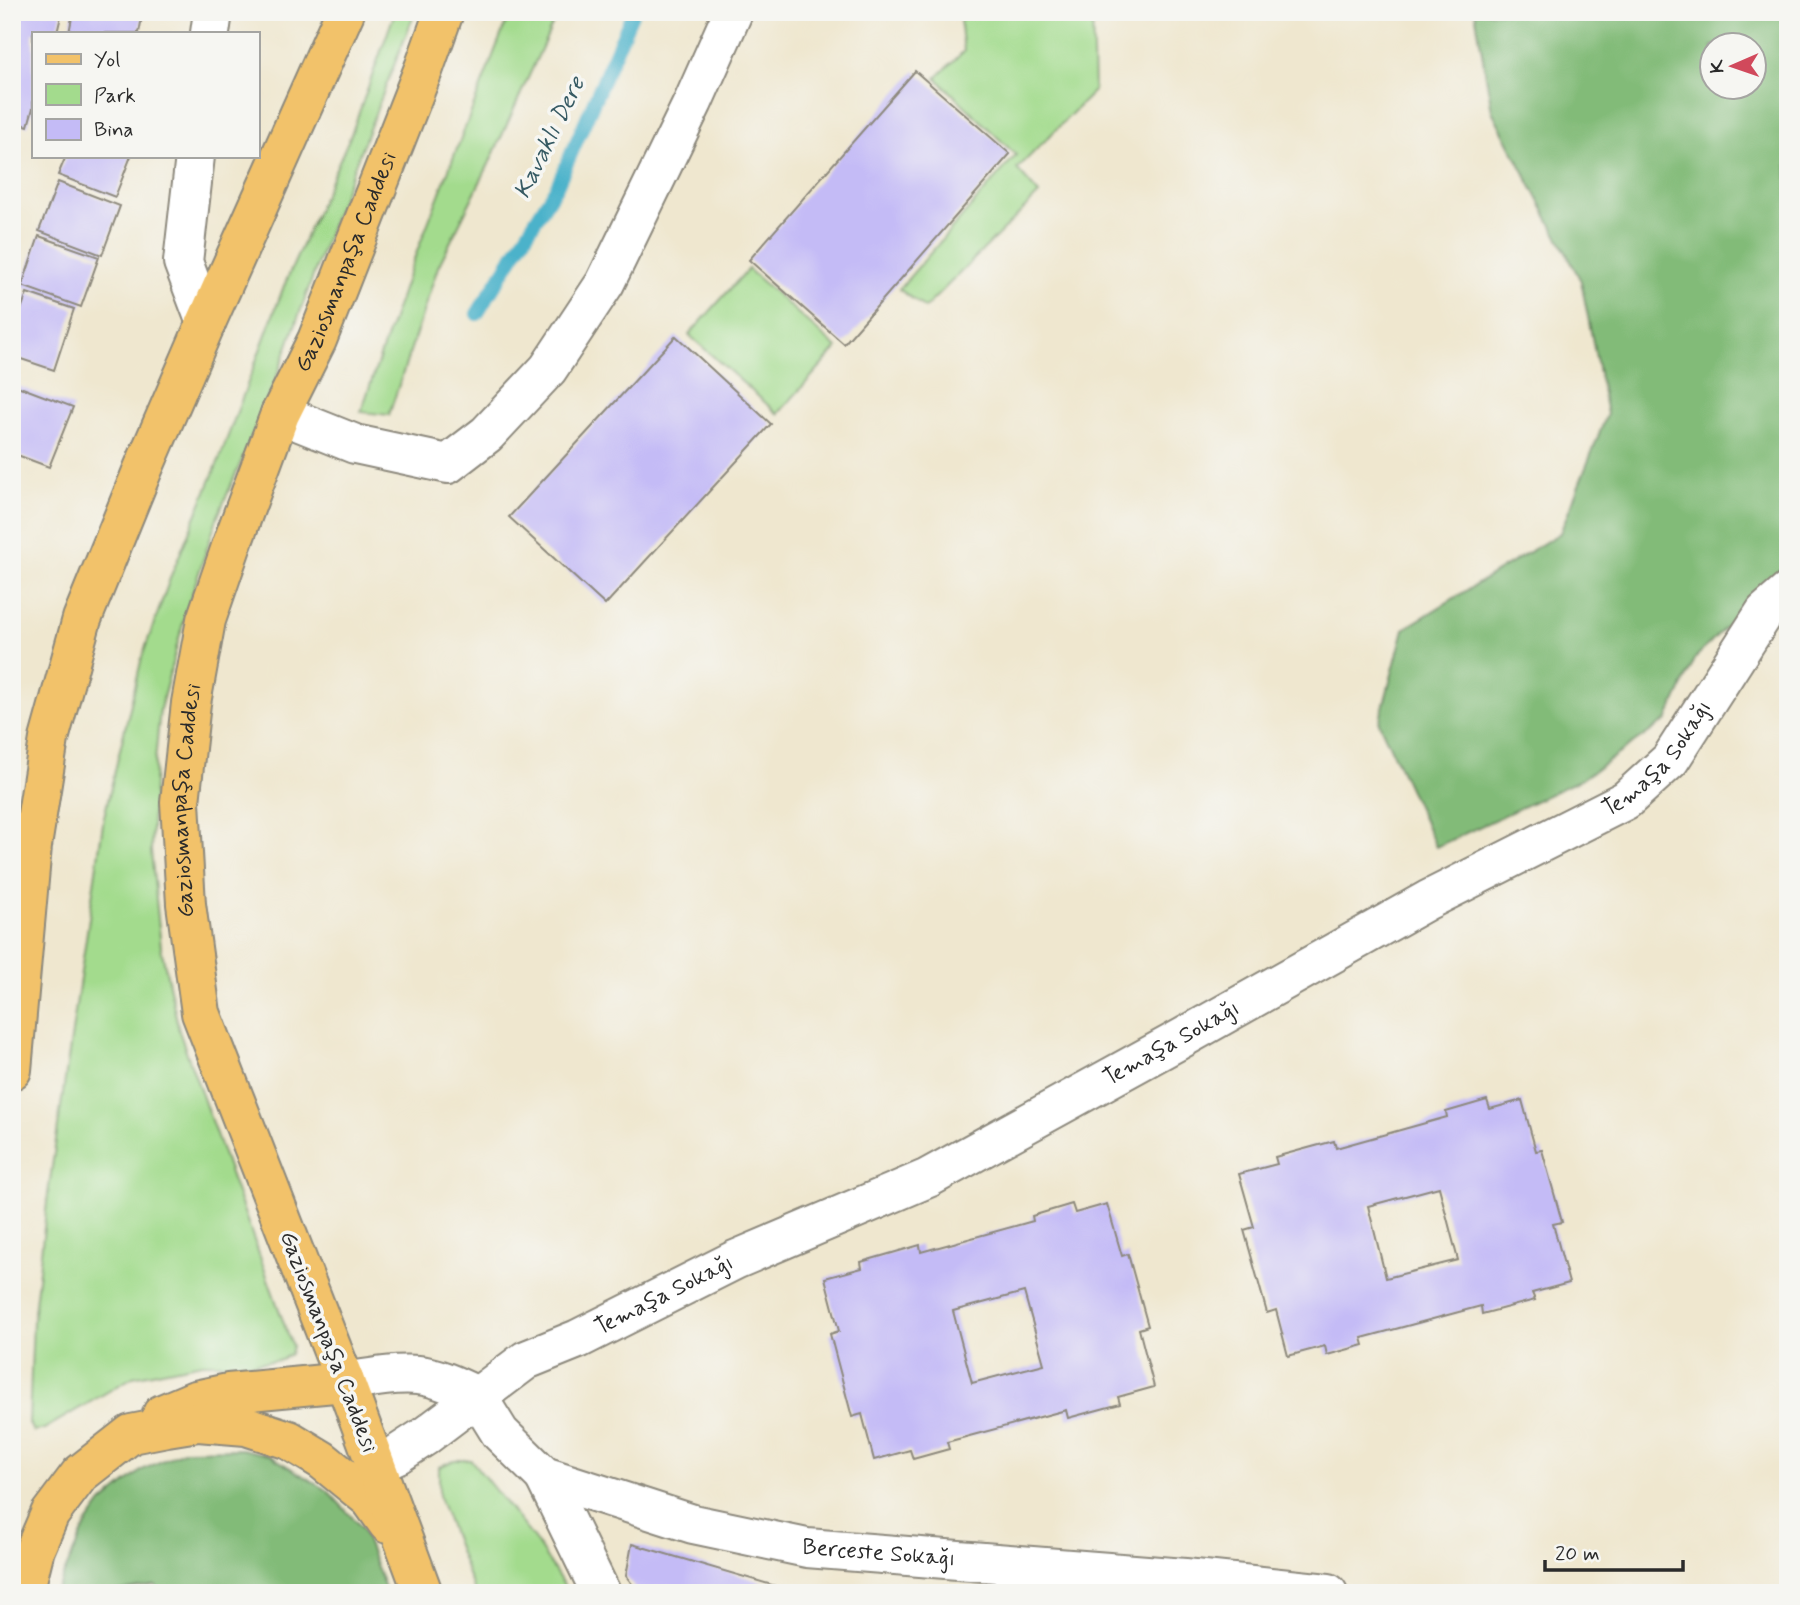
<svg xmlns="http://www.w3.org/2000/svg" width="1800" height="1605" font-family="Mynerve,sans-serif">
  <style>
    .green { fill: #a3db8d; stroke: #67835c; stroke-width: 2 }
    .forest { fill: #82bb78; stroke: #567352; stroke-width: 2; fill-rule: evenodd }
    .lines { fill: none; stroke-linecap: round; stroke-linejoin: round }
    .stream { stroke: #4bb2ca; stroke-width: 14 }
    .building { fill: #c4bbf6; fill-rule: evenodd }
    .minor-casing { stroke: #8d897d; stroke-width: 42 }
    .major-casing { stroke: #8d897d; stroke-width: 42 }
    .minor { stroke: #fff; stroke-width: 38 }
    .major { stroke: #f2c26a; stroke-width: 38 }
    .labels { text-anchor: middle; dominant-baseline: central; stroke-width: 7; stroke-linejoin: round; paint-order: stroke }
    .street-label { font-size: 23px; fill: #2b2b2b; stroke: #f6f6f2 }
    .water-label { font-size: 24px; font-style: italic; fill: #365a63; stroke: #f6f6f2 }
  </style>
  <rect width="100%" height="100%" fill="#f6f6f2"/>
  <filter id="ink" filterUnits="userSpaceOnUse"><feTurbulence type="fractalNoise" baseFrequency=".0143" numOctaves="2"/><feDisplacementMap in="SourceGraphic" scale="14" xChannelSelector="R" yChannelSelector="G"/><feConvolveMatrix kernelMatrix="1 2 1 2 8 2 1 2 1" color-interpolation-filters="sRGB"/></filter>
  <filter id="wash" filterUnits="userSpaceOnUse"><feTurbulence type="fractalNoise" baseFrequency=".00686" numOctaves="4" result="noise"/><feDisplacementMap in="SourceGraphic" scale="28" xChannelSelector="R" yChannelSelector="G"/><feGaussianBlur stdDeviation="1.57" result="paint"/><feColorMatrix in="noise" values="0 0 0 0 0 0 0 0 0 0 0 0 0 0 0 0 0 1.4 0 .05"/><feComposite in="paint" operator="in"/></filter>
  <g filter="url(#wash)">
    <rect width="100%" height="100%" fill="#efe7cf"/>
    <path class="green" d="M395 12H415L331 226 273 387 217 518 186 612 160 709 155 761 151 851 161 947 179 1031 292 1346 290 1354 281 1360 254 1363H202L133 1377 44 1429 33 1432 29 1423 33 1321 48 1194 104 817 142 657 172 573 219 460 284 286 352 132Z
      M510 12H558L489 164 438 267 389 415 361 412 409 272Z
      M959 12H1092L1094 91 1017 169 1039 194 925 308 899 289 1016 155 936 78 964 51Z
      M748 269 837 348 778 414 689 335Z
      M454 1460H471L534 1539 569 1593H475L439 1497V1467Z"/>
    <path class="forest" d="M1475 12H1788V562L1696 657 1667 720 1582 779 1436 847 1379 723 1404 629 1560 533 1607 414 1581 281 1492 111ZM1713 46H1755V88H1713Z
      M242 1449 269 1455 328 1491 362 1528 387 1593H159L156 1585 106 1593H55L86 1525 102 1503 142 1470 185 1450Z"/>
    <g class="lines">
      <path class="stream" d="M477 314 557 186 633 12"/>
    </g>
    <g id="blocks">
      <path class="building" d="M12 12H62L57 33H33V108L28 126 12 121Z
        M73 12H143L139 33H69Z
        M915 71 1010 154 844 344 749 260Z
        M66 156H131L115 197 58 175Z
        M58 182 120 206 102 255 39 231Z
        M39 236 99 257 81 307 22 286Z
        M27 293 74 309 54 370 12 356V335Z
        M676 336 771 424 605 605 509 517Z
        M12 384 73 407 49 467 12 453Z
        M1487 1100 1490 1109 1522 1100 1536 1151 1542 1150 1562 1222 1553 1224 1569 1283 1532 1293 1535 1300 1482 1314 1481 1306 1362 1338 1364 1345 1327 1355 1325 1346 1288 1356 1276 1310 1267 1313 1244 1230 1254 1227 1239 1174 1277 1164 1275 1157 1334 1141 1336 1148 1447 1117 1446 1112ZM1439 1187 1458 1260 1386 1278 1368 1206Z
        M1072 1204 1075 1213 1107 1204 1122 1256 1128 1254 1148 1326 1139 1329 1154 1387 1118 1397 1120 1404 1068 1418 1066 1410 947 1442 949 1449 913 1459 910 1450 874 1460 862 1414 852 1417 830 1334 839 1331 825 1278 862 1268 861 1262 920 1245 921 1252 1033 1221 1032 1216ZM1024 1292 1044 1364 972 1383 953 1311Z
        M632 1544 796 1592 795 1593H639L626 1576Z"/>
    </g>
  </g>
  <g filter="url(#ink)">
    <use href="#blocks" fill-opacity="0" stroke="#8d897d" stroke-width="2"/>
    <g class="lines">
      <g class="minor-casing">
        <g id="minor">
          <path d="M210 33 213 12"/>
          <path d="M195 156 183 262 206 323"/>
          <path d="M280 414 355 444 448 464 487 434 548 369 605 283 693 102 733 12"/>
          <path d="M345 1382C369 1378 394 1373 418 1375 438 1377 458 1387 477 1396"/>
          <path id="s1" d="M477 1396 500 1433 544 1476 693 1524 807 1548 1185 1578 1328 1593"/>
          <path id="s2" d="M374 1465 398 1454 424 1437 526 1360 578 1339 735 1260 928 1178 1177 1041 1428 900 1626 800 1670 760 1765 612 1788 592"/>
          <path d="M544 1476 601 1593"/>
        </g>
      </g>
      <g class="major-casing">
        <g id="major">
          <path d="M12 1070 32 846 49 739 82 619 143 469 206 323 345 12"/>
          <path d="M162 1414 195 1400 228 1393 345 1382"/>
          <path d="M24 1593 35 1549 50 1514 80 1474 131 1434 167 1427 198 1422 246 1426 289 1440 322 1460 370 1499 388 1524"/>
          <path id="s3" d="M423 1593 345 1382 201 1013 186 904 180 802 191 703 206 620 232 544 280 414 317 340 424 68 444 12"/>
        </g>
      </g>
      <use href="#minor" class="minor"/>
      <use href="#major" class="major"/>
    </g>
  </g>
  <g class="labels">
    <g class="street-label">
      <text stroke="none"><textPath href="#s3" startOffset="1402">Gaziosmanpaşa Caddesi</textPath></text>
      <text stroke="none"><textPath href="#s2" startOffset="1472">Temaşa Sokağı</textPath></text>
      <text stroke="none"><textPath href="#s3" startOffset="835">Gaziosmanpaşa Caddesi</textPath></text>
      <text stroke="none"><textPath href="#s2" startOffset="905">Temaşa Sokağı</textPath></text>
      <text stroke="none"><textPath href="#s2" startOffset="338">Temaşa Sokağı</textPath></text>
      <text transform="translate(328 1342) rotate(69)">Gaziosmanpaşa Caddesi</text>
      <text stroke="none"><textPath href="#s1" startOffset="450">Berceste Sokağı</textPath></text>
    </g>
    <g class="water-label">
      <text transform="translate(550 138) rotate(-64)">Kavaklı Dere</text>
    </g>
  </g>
  <rect width="1800" height="1605" fill="none" stroke="#f6f6f2" stroke-width="42"/>
  <rect x="32" y="32" width="228" height="126" fill="#f6f6f2" stroke="#a5a5a2" stroke-width="2"/>
  <rect x="46" y="54" width="35" height="10" fill="#f2c26a" stroke="#a5a5a2" stroke-width="2"/>
  <text x="94" y="66" font-size="21" fill="#2b2b2b">Yol</text>
  <rect x="46" y="84" width="35" height="21" fill="#a3db8d" stroke="#a5a5a2" stroke-width="2"/>
  <text x="94" y="102" font-size="21" fill="#2b2b2b">Park</text>
  <rect x="46" y="119" width="35" height="21" fill="#c4bbf6" stroke="#a5a5a2" stroke-width="2"/>
  <text x="94" y="136" font-size="21" fill="#2b2b2b">Bina</text>
  <g transform="translate(1733 66) rotate(268)"><circle r="33" fill="#f6f6f2" stroke="#a5a5a2" stroke-width="2"/>
  <path d="M0-5L12 26L0 18L-12 26Z" fill="#d1495b"/>
  <text y="-10" font-size="19" font-weight="bold" text-anchor="middle" fill="#2b2b2b">K</text>
  </g>
  <path d="M1545 1560v10h138v-10" fill="none" stroke="#2b2b2b" stroke-width="3.5"/>
  <text x="1555" y="1560" font-size="21" fill="#2b2b2b" stroke="#f6f6f2" stroke-width="5" paint-order="stroke">20 m</text>
</svg>
